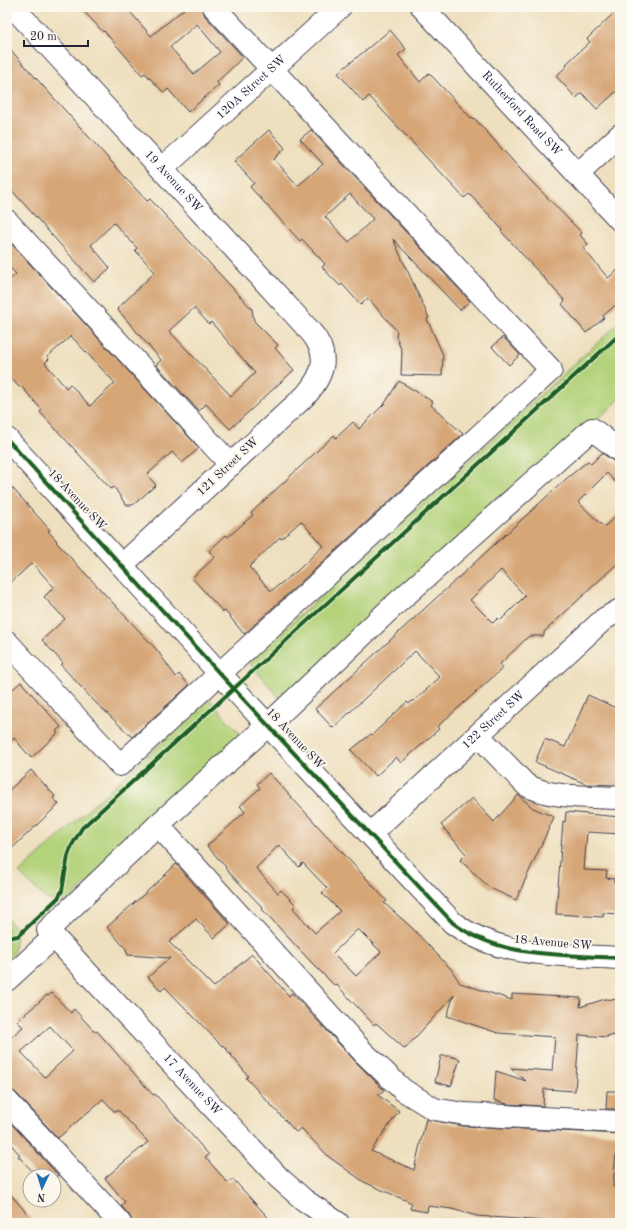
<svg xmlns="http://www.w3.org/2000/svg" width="627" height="1230" font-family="'Old Standard TT',serif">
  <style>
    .green { fill: #b3d27a; stroke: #6a7a5a }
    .building { fill: #d6a677; fill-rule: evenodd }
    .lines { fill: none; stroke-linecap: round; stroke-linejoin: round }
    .minor-casing { stroke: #413e4f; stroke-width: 24 }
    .minor { stroke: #fff; stroke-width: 22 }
    .cycleway-casing { stroke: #fbf7ec; stroke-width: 6 }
    .cycleway { stroke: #1b5e20; stroke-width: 4 }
    .labels { text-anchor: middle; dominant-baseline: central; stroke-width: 4; stroke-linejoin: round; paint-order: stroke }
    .street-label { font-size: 12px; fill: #22223b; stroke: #fbf7ec }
  </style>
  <rect width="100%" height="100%" fill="#fbf7ec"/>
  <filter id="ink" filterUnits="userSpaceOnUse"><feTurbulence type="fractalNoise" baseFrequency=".025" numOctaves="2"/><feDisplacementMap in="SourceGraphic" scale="8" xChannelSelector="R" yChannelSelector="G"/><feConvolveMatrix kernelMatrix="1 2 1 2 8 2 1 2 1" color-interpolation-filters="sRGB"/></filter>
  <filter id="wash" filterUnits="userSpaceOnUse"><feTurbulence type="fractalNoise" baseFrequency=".012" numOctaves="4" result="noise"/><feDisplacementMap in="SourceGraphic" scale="16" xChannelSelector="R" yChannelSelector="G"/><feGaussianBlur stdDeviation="0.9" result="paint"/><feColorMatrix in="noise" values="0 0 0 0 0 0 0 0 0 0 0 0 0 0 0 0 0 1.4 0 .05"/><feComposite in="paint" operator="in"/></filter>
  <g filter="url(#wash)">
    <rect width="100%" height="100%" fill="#eedfbe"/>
    <path class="green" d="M620 322V399L281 700 249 662Z
      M209 699 242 736 66 903 46 899 19 873Z
      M7 918 16 929 14 953 7 959Z"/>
    <g id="blocks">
      <path class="building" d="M80 7H126L151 36 184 9 182 7H202L205 16 243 57 217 82 219 85 188 112 168 89 164 93 145 73 142 75 104 31 103 32ZM197 24 220 52 194 74 170 47Z
        M620 7V88L597 109 582 93 576 98 556 76 567 66 566 64 590 42 587 39Z
        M390 30 406 49 398 55 420 82 429 73 472 119 474 118 531 181 582 233 580 235 588 244 583 248 608 278 620 268V301L603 316 604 318 586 333 562 304 565 301 501 231 502 230 495 221 469 194 464 198 369 96 363 102 338 73Z
        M7 46 134 187 147 201 150 199 252 309 254 321 278 345 275 348 294 370 230 429 206 404 199 411 156 365 161 360 117 309 155 272 135 250 137 248 114 223 91 245 110 268 94 282 7 185ZM194 308 209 324 211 322 255 373 231 396 169 331Z
        M269 130 285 148 274 159 298 186 323 164 300 139 311 130 470 301 460 310 393 239 429 318 427 319 443 355 442 376 401 375 402 352 396 336 397 331 368 298 361 305 342 284 340 286 322 267 325 264 302 239 300 241 250 187 254 183 234 161ZM350 194 373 219 349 242 325 217Z
        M7 239 199 448 182 463 172 452 147 475 156 485 133 505H126L114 487 111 489 40 412 42 410 21 386 19 387 7 374V282L16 274 7 265ZM71 336 115 383 90 406 70 384 66 388 45 363 49 359 47 357Z
        M503 337 520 355 509 365 492 347Z
        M399 381 433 402 431 405 463 434 244 634 225 611 223 612 192 578 215 557 209 551 226 535 228 537 253 515 251 513 334 435 336 438 353 422 359 429 385 403ZM301 521 323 546 297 571 271 591 249 567 280 537 281 539Z
        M602 453 613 461 620 463V487L607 473 578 502 604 527 620 512V561L544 632V636H529L500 664 503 668 437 727 439 729 401 763 396 757 376 776 351 750 371 734 372 735 407 702 409 704 413 700 414 701 440 677 415 651 333 728 315 709 566 479 588 461 591 464ZM501 570 525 596 500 621 498 618 493 623 470 600Z
        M7 482 50 530 48 531 57 541 56 542 157 650 176 677 179 674 189 685 132 737 93 700 61 665 63 663 42 640 65 619 44 597 54 587 32 563 7 586Z
        M21 682 61 727 56 731 58 733 31 758 14 738 7 744V694Z
        M588 695 620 710V785L586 784 535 762 545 739 565 747Z
        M31 770 55 796 53 798 59 804 7 853V792Z
        M269 773 387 901 384 903 411 927 451 969 460 983 512 1000V994L581 998 580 1007 605 999 620 1000V1036L608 1035V1037L579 1035 575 1091 544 1089 543 1106 507 1104 494 1100 496 1071 526 1081 510 1068 552 1071 555 1037 498 1033 447 1016 454 995 405 1049 376 1023 374 1025 336 984 334 985 312 963 262 909 263 908 225 868 226 867 207 846 245 812 240 806 260 788 257 784ZM279 845 299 867 303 863 327 888 322 893 340 911 315 933 293 908 296 905 281 890 278 893 256 868ZM358 929 381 952 356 976 333 953Z
        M518 795 533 808 554 817 516 900 490 888 460 860 466 854 441 825 472 798 494 822Z
        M566 812 620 817V834L587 832 584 870 607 871 606 878 614 879V882H620V914L603 913V917L556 914 563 821 565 822Z
        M176 864 230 924 214 938 196 919 169 942 214 987 252 954 289 996 292 993 354 1060 384 1090 378 1095 399 1111 371 1151 414 1170 426 1119 463 1126 620 1134V1154L616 1153 613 1187H620V1223H571L477 1216 452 1209 428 1206 427 1212 410 1209 412 1203 364 1182 329 1157 301 1128 296 1132 246 1078 248 1076 223 1045 222 1046 165 987 161 991 148 977 170 958 128 955 126 949 107 927 160 880Z
        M52 993 71 1013 74 1009 95 1032 97 1031 153 1095 155 1094 182 1124 209 1155 205 1157 228 1183 233 1179 273 1223H132L129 1215 121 1206 125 1202 105 1178 148 1142 119 1111H114L103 1099 58 1138 16 1093 7 1089V1036L9 1039 23 1027 17 1021 47 995 48 996ZM50 1026 73 1051 45 1077 21 1052Z
        M441 1056H449L460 1059 451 1086 435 1082Z
        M607 1091H620V1109H606Z
        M7 1119 59 1176H37L18 1156 20 1155 7 1140Z
        M7 1190 35 1223H7Z"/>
    </g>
  </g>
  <g filter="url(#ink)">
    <use href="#blocks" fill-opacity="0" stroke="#413e4f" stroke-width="1"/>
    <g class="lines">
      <g class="minor-casing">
        <g id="minor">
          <path id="s1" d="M13 7 310 331C330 354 325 373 306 395L122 565"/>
          <path id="s2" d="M422 7 620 220"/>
          <path id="s3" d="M162 169 340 7"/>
          <path d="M577 175 620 135"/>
          <path d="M7 221 231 465"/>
          <path d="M7 439 220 674 453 923C502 959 561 954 620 958"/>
          <path d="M7 642 120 765 551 370 214 7"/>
          <path d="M478 735 526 785C553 799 589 796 620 798"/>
          <path d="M158 825 363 1052 403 1090 434 1109 464 1114 620 1122"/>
          <path id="s4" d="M370 834 604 619 620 610"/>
          <path d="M48 930 158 825 268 725 389 610 592 429 620 451"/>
          <path id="s5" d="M7 980 54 937 279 1178 304 1200 338 1223"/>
          <path d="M7 1101 120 1223"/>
        </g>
      </g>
      <use href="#minor" class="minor"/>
      <g class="cycleway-casing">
        <path id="cycleway" d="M7 439 220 674 453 923C502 959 561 954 620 958
          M7 938 18 936 58 898 62 891 68 856 72 845 82 828 620 334"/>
      </g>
      <use href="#cycleway" class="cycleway"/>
    </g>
  </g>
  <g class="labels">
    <g class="street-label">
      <text stroke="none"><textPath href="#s3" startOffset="121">120A Street SW</textPath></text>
      <text stroke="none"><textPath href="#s2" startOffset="146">Rutherford Road SW</textPath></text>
      <text stroke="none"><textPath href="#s1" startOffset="237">19 Avenue SW</textPath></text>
      <text transform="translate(228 467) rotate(-43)">121 Street SW</text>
      <text transform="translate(77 500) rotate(47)">18 Avenue SW</text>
      <text stroke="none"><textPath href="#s4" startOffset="168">122 Street SW</textPath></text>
      <text transform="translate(295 739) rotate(47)">18 Avenue SW</text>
      <text transform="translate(553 943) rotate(5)">18 Avenue SW</text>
      <text stroke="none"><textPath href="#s5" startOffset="266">17 Avenue SW</textPath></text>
    </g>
  </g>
  <rect width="627" height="1230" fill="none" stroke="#fbf7ec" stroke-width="24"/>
  <g transform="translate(42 1188) rotate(184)"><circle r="19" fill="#fbf7ec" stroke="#a4a2a5"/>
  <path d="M0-3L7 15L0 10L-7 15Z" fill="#1f6fb2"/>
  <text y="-6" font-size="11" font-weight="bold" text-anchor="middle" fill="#22223b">N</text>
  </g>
  <path d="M24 40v6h64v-6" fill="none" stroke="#22223b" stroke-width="2"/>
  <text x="30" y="40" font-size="12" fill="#22223b" stroke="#fbf7ec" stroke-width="3" paint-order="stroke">20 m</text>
</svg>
